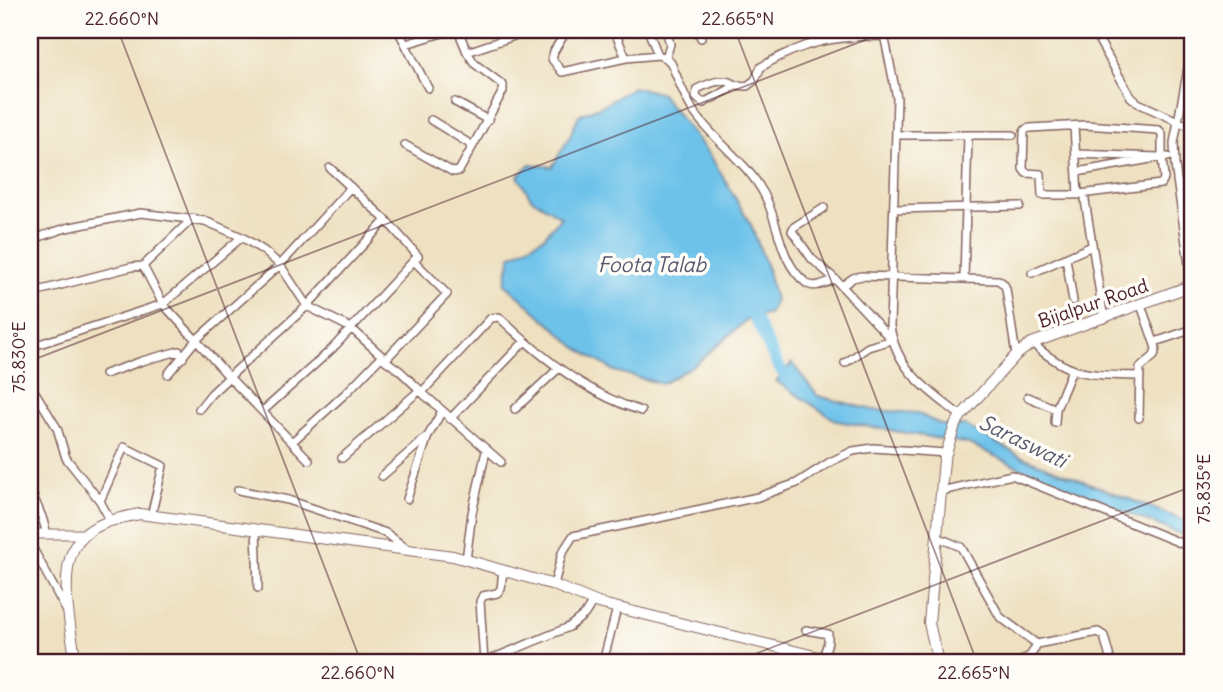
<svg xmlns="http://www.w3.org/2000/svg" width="1223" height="692" font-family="Delius,sans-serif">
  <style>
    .water { fill: #6dc2ea; stroke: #5c708a; stroke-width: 2 }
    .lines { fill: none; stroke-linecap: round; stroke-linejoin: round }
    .river { stroke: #6dc2ea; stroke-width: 12 }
    .minor-casing { stroke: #83635f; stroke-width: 10 }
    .tertiary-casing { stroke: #83635f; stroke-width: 11 }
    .secondary-casing { stroke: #83635f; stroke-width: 12 }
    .minor { stroke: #fff; stroke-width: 7 }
    .tertiary { stroke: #fff; stroke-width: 9 }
    .secondary { stroke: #fff; stroke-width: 10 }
    .ticks { fill: none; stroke: #4a1f2b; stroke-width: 2; stroke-opacity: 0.45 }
    .labels { text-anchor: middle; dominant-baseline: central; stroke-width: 7; stroke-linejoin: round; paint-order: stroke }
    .street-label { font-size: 19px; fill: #4a1f2b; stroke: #fdfcf7 }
    .water-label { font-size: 21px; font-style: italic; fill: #56586e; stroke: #fdfcf7 }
    .neatline { fill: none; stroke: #4a1f2b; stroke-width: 2.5 }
    .ticks-label { font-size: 18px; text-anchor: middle; fill: #4a1f2b }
  </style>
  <rect width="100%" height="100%" fill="#fdfcf7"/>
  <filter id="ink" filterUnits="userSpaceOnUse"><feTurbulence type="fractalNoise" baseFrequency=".0143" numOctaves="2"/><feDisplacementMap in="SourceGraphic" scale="14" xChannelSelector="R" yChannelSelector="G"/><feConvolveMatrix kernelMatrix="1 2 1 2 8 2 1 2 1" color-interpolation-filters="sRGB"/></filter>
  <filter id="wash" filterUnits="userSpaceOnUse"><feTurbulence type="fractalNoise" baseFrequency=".00686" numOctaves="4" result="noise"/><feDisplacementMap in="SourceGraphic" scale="28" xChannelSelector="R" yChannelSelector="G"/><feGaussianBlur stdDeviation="1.57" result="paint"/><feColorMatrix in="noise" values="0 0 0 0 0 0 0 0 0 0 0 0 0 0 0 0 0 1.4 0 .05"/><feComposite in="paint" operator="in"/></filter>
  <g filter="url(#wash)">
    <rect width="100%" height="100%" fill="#eee0c0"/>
    <path class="water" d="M633 87 660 93 710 155 751 225 768 270 775 301 770 313 748 319 697 363 662 384 614 371 576 347 505 284 511 256 544 237 561 217 531 198 518 176 530 164 552 167 569 138 579 115 602 106Z
      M792 363 818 396 873 410 917 413 941 425 966 426 1022 457 1193 524V539L1057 485 969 444 837 421 776 381Z"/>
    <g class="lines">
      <path class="river" d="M754 316 778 366 793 385"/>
    </g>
  </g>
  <g filter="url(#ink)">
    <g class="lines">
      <g class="minor-casing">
        <path id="minor" d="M398 30 428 88
          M458 30 467 52 532 30
          M567 30 554 51 552 59 562 72 626 58 658 55 648 30
          M614 30 626 58
          M666 30 670 44 666 58
          M698 30 701 38
          M883 30 897 98 890 326C896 370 928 390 961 416
          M1093 30 1131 97 1138 103 1193 128
          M406 44 452 30
          M658 55 666 58 671 63C678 79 684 97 694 112 715 142 747 162 764 194 779 222 779 261 805 282 813 290 825 283 835 279L892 340 868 347 845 363
          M735 85C724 76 708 84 697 89L696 97 703 103 728 90 735 85 747 86 755 80 761 67C803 41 836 36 883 36
          M455 102 488 120
          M431 120 473 146
          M1074 126 1078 195
          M896 135H1013
          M405 145 453 172 459 171 503 91V85L475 64 467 52
          M1076 154 1158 157
          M1162 157V134L1159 130 1085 125 1030 128 1026 129 1024 132 1023 169 1026 173 1041 174 1042 195H1072L1161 184 1164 179 1162 157H1168
          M1077 172 1162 157
          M1085 200 1104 319
          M824 208 794 227 792 231 812 259 835 279
          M894 209 1020 206
          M193 218 143 266 163 304 242 237 264 251 280 265 351 187
          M30 240 66 228 141 213 205 221 242 237
          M1066 258 1073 301
          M1032 273 1092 246
          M964 279 968 135
          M842 286 853 278 861 276 998 280 1004 284 1006 289 1016 355
          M1192 286 1175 165 1174 143 1193 42
          M30 293 131 267 143 266
          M1155 342 1193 329
          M1032 343C1070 377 1090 375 1138 376
          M30 347 163 304 196 340 280 265 307 306 386 220 330 168
          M384 358 385 360 447 294 414 261
          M105 374 142 361 179 351 183 358
          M168 374 196 340 229 377 211 394 199 409
          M30 384 57 428 66 458 100 501 110 520
          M420 391 501 462
          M422 392 491 318 499 317C539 356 587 394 641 411
          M1028 397 1056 409
          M515 409 559 368
          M263 411 332 349 418 256 386 220
          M1139 418 1140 368 1154 356 1156 348 1141 305
          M450 419 524 342
          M1055 423 1056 409 1072 370
          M292 442 347 392 382 356 351 328 307 306 229 377 309 460
          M342 458 420 390 400 371 385 360
          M382 476 428 436
          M30 489 42 517 47 534
          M238 490 288 500 386 533 407 549
          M941 491 1012 475 1193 548
          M407 499 428 436 442 411
          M100 501 124 447 163 466 151 516
          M256 529 258 588
          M937 537 961 547 1000 617 1037 644 1098 632 1104 636 1111 662
          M30 543 66 610
          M466 560 472 513 486 451
          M554 585 562 553 573 536 758 497 797 483 830 462 853 451 873 448 946 453
          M806 630 828 634V642L823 658
          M484 662 569 627 585 614 593 601
          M484 662 480 601 483 596 497 593 501 589 503 570
          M603 662 617 608
          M1020 662 1031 655 1037 644"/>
      </g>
      <g class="tertiary-casing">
        <path id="tertiary" d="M30 534H87"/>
      </g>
      <g class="secondary-casing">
        <path id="secondary" d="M76 662C71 632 59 577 74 548 85 525 117 518 140 514L453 556 554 585 598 603 839 662
          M938 662 929 623 944 460 955 425 961 416 1016 355 1032 343 1193 285"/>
      </g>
      <use href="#minor" class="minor"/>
      <use href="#tertiary" class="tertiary"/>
      <use href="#secondary" class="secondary"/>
    </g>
  </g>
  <path class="ticks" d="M118 30 361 662M735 30 977 662M30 361 891 30M734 662 1193 486"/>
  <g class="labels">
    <g class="street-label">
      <text transform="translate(1093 303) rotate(-19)">Bijalpur Road</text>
    </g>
    <g class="water-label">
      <text x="652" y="264">Foota Talab</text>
      <text transform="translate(1023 441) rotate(26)">Saraswati</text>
    </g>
  </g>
  <rect width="1223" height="692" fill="none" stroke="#fdfcf7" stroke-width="77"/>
  <rect x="38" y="38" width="1146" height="616" class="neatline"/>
  <g class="ticks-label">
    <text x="122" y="25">22.660°N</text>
    <text x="738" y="25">22.665°N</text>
    <text transform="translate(19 357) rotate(-90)" y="6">75.830°E</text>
    <text transform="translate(1204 489) rotate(-90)" y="6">75.835°E</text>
    <text x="358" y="679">22.660°N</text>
    <text x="974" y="679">22.665°N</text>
  </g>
</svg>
